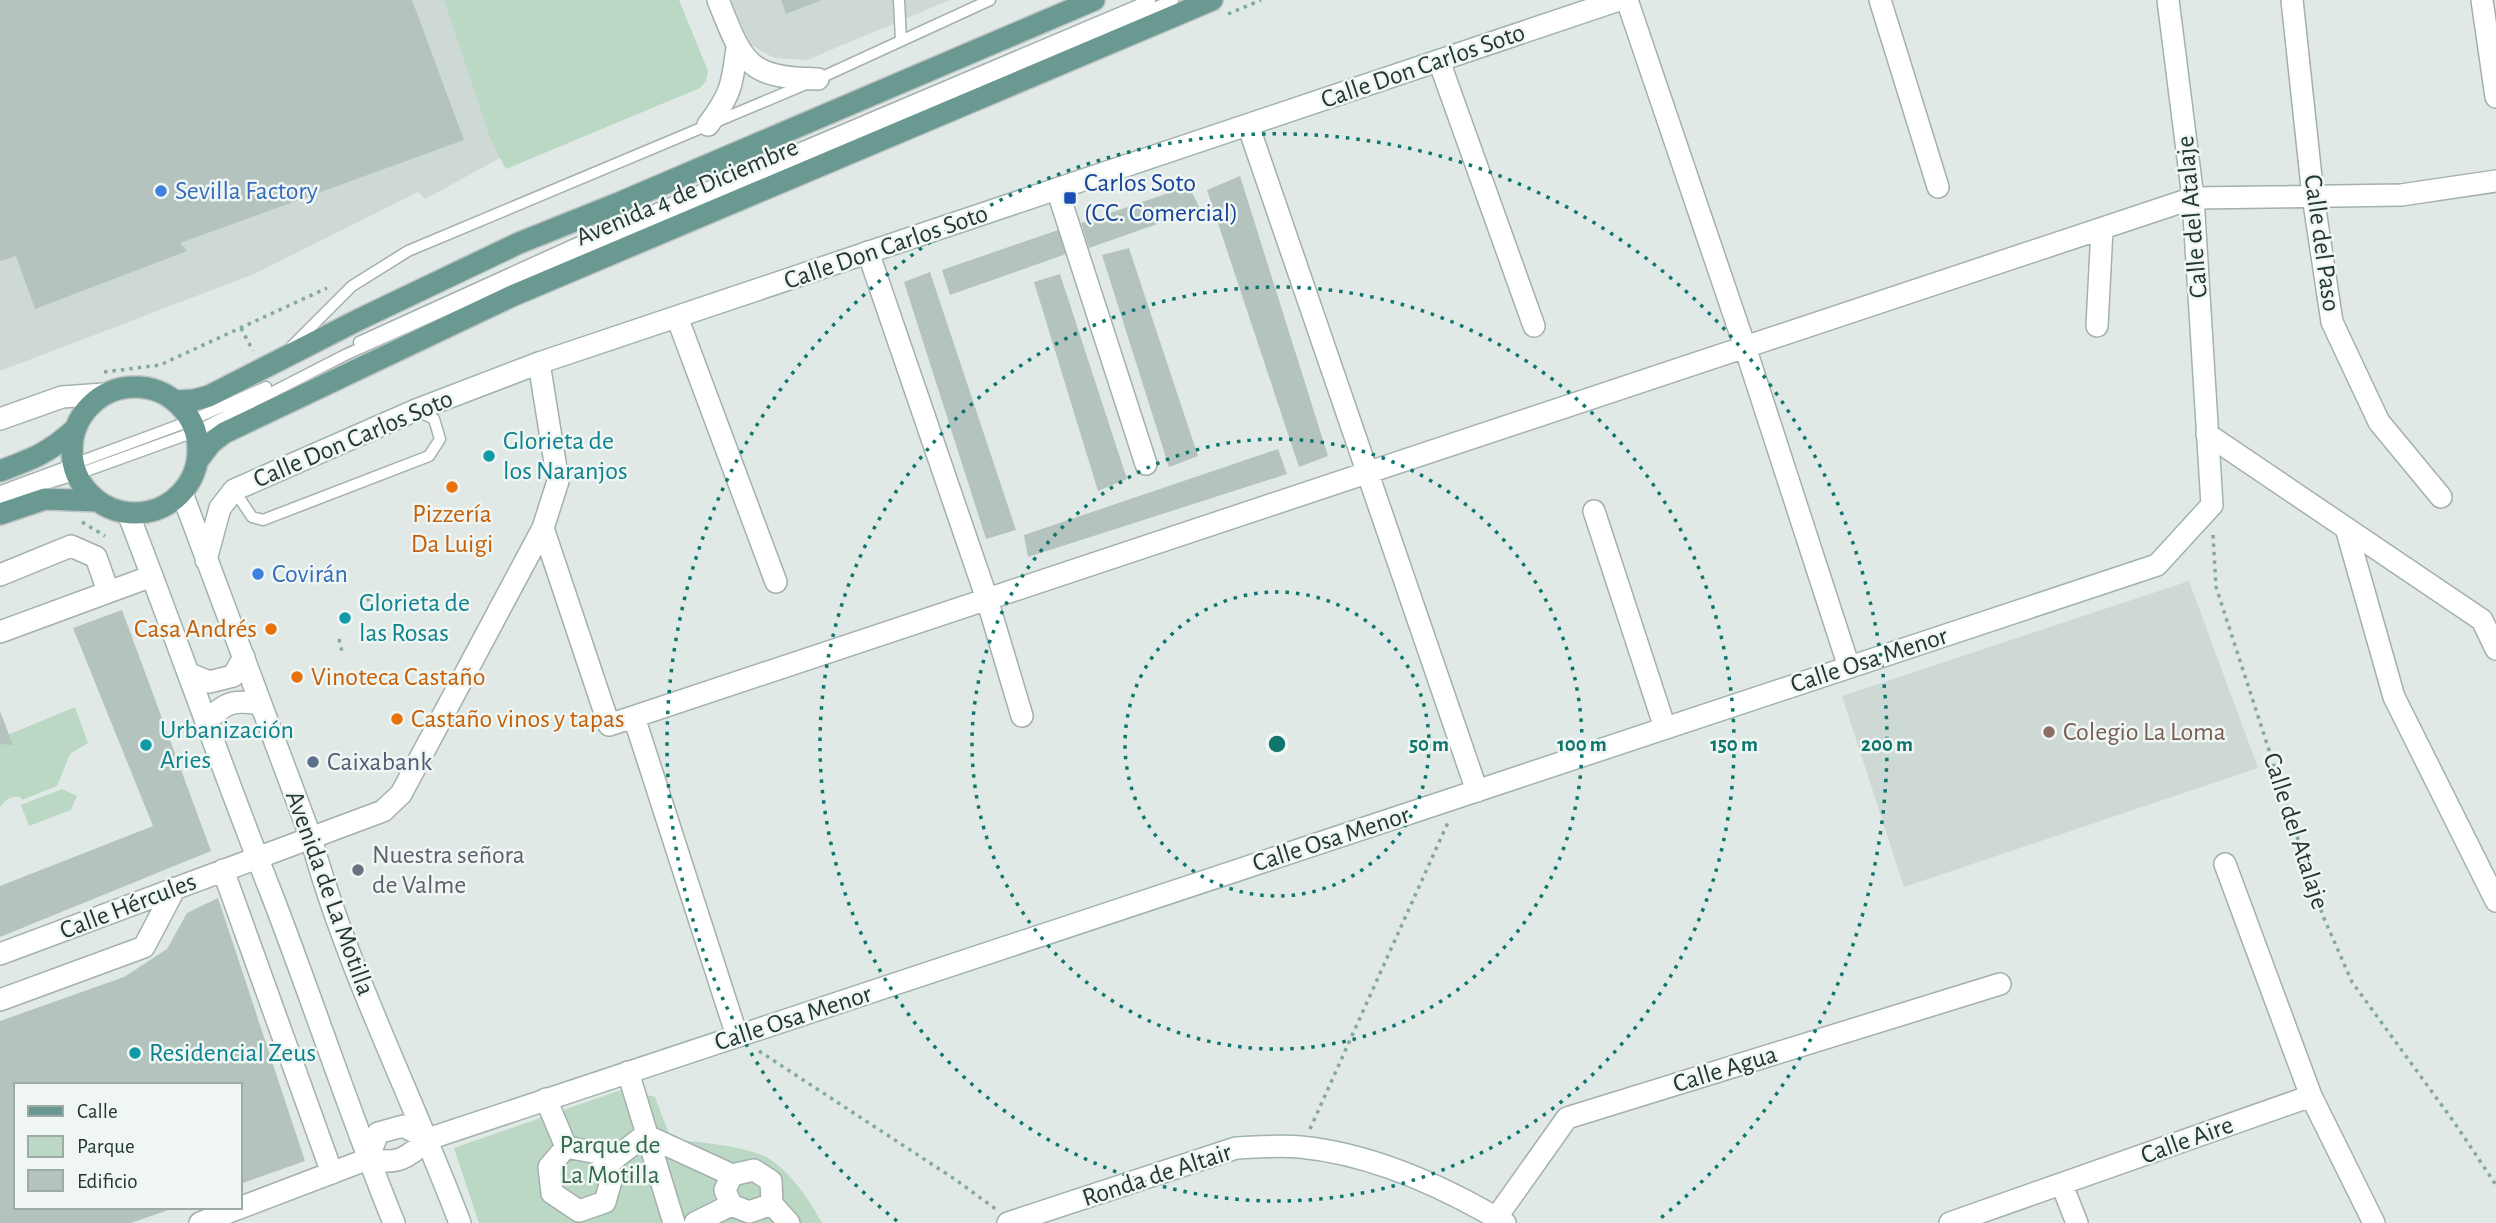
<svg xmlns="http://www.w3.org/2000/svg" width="2496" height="1223" font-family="'Alegreya Sans',sans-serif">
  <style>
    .built { fill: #ced8d5 }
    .green { fill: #bbd8c5 }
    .building { fill: #b5c3bf }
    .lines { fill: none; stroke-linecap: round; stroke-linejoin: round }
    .lane-casing { stroke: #a4b0ad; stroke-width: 13 }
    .street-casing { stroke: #a4b0ad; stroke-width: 24 }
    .secondary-casing { stroke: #a0b3ae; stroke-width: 24 }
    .primary-casing { stroke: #bdc3c2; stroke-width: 24 }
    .path { stroke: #84a9a0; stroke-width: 3.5; stroke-dasharray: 3.5 5; stroke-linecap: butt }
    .lane { stroke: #fff; stroke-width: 10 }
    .street { stroke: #fff; stroke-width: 21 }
    .secondary { stroke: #fff; stroke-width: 21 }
    .primary { stroke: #699991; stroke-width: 21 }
    .ring { fill: none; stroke: #0f766e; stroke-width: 3.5; stroke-dasharray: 3.5 7 }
    .shop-dot { fill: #3f7fe0; stroke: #f0f6f3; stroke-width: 2.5 }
    .transit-dot { fill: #1a4fb4; stroke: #f0f6f3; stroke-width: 2.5 }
    .culture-dot { fill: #0f9aa8; stroke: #f0f6f3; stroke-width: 2.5 }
    .food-dot { fill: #e8710a; stroke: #f0f6f3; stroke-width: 2.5 }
    .education-dot { fill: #8d6e63; stroke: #f0f6f3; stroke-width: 2.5 }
    .service-dot { fill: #5c6f8a; stroke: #f0f6f3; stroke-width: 2.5 }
    .worship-dot { fill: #6b7280; stroke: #f0f6f3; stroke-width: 2.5 }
    .labels { text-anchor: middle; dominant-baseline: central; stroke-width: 5; stroke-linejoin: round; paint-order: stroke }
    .street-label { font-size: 26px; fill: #233733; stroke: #f0f6f3 }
    .transit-label { font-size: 26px; fill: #164399; stroke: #f0f6f3; text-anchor: start }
    .shop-label { font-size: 26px; fill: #366cbe; stroke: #f0f6f3; text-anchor: start }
    .culture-label { font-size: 26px; fill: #0d838f; stroke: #f0f6f3; text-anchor: start }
    .food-label { font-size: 26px; fill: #c56008; stroke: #f0f6f3; text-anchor: start }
    .education-label { font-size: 26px; fill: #785e54; stroke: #f0f6f3; text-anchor: start }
    .service-label { font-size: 26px; fill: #4e5e75; stroke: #f0f6f3; text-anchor: start }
    .worship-label { font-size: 26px; fill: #5b616d; stroke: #f0f6f3; text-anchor: start }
    .park-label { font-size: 26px; fill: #32694c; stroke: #f0f6f3 }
    .centre { fill: #0f766e; stroke: #f0f6f3; stroke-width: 3.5 }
    .ring-label { font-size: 21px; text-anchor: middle; font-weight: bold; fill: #0f766e; stroke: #f0f6f3; stroke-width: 5; stroke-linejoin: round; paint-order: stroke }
  </style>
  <rect width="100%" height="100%" fill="#e0e9e6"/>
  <path class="built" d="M0 0H444L491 141 500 158 425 199 418 192 254 274 0 371Z
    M731 0H950L807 60 774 58 750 44Z
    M2189 581 2258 768 1904 887 1842 696Z"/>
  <path class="green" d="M444 0H679L708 71 706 81 700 88 506 169 491 141Z
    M75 707 88 743 70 754 57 786 22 800 20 797C10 796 6 800 0 807V738Z
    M62 789 77 796 71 810 29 826 21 805Z
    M624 1089 655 1097 671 1139C696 1142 751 1146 771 1160 793 1175 809 1200 822 1223H479L454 1148Z"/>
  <path class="building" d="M0 0H412L464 140 180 243 187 251 35 309 16 256 0 261Z
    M781 0H822L786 14Z
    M1240 176 1328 456 1299 467 1207 190Z
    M1189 186 1200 209 1089 248 1081 223Z
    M1061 229 1069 253 950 295 942 270Z
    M1129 248 1198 456 1169 467 1102 255Z
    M930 272 1016 530 986 539 904 282Z
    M1060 274 1127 479 1098 491 1034 282Z
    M1278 449 1287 474 1028 557 1024 535Z
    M122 610 211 851 0 937V886L153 826 73 628Z
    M0 711 13 745 0 744Z
    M218 898 305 1161 240 1184V1085H16V1207L174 1208 131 1223H0V1021L124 977 167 949 187 913Z"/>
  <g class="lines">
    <g class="lane-casing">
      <path id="lane" d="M899 0 901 41
        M359 342 588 238 1150 0
        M292 346 352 286 408 251 818 79 990 0
        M234 490 252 517 263 520 429 456 440 439 434 419 418 411
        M1 491 190 421 266 387
        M0 498 78 474 197 431 345 355 510 281 1173 0"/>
    </g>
    <g class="street-casing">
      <path id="street" d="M718 0C743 62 746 78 818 79
        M1627 0 1745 347 1849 667
        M1880 0 1938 187
        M2292 0 2313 196 2332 322 2379 422 2441 497
        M2482 0 2496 97
        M1439 61 1534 326
        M708 125C731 94 732 86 737 48
        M1248 125 1477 791
        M1057 189 1146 464
        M868 252 987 599 1022 716
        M677 317 776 582
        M2097 326 2102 229
        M0 419 62 397 104 394
        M2207 434 2482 620 2496 649
        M1594 511 1665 728
        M543 528 609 725 2193 198 2401 195 2496 181
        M2346 528 2394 697 2496 901
        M0 575 71 546 96 557 108 591
        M0 632 152 576
        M190 674 209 682 233 676 244 657
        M634 717 737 1036
        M206 722C224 703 233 699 260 704
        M2225 864 2311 1096 2374 1223
        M223 870 332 1173
        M0 954 383 811 401 794 543 528 558 481 539 363
        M0 1000 144 947 175 888
        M628 1072 674 1223
        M546 1099 566 1147
        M403 1126 428 1139C406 1159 398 1165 368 1159L378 1133Z
        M645 1135 732 1175
        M566 1147 598 1153 612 1177 605 1202 579 1211 552 1193 549 1167Z
        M605 1166 645 1135
        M2062 1185 2077 1223
        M772 1204 749 1212 731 1205 725 1190 732 1175 754 1170 771 1181 772 1204 789 1223
        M1496 1218 1567 1118 2000 984
        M200 1223 368 1159
        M695 1223 731 1205
        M1950 1223 2311 1096"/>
    </g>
    <g class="secondary-casing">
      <path id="secondary" d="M182 493 311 838C347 969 412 1096 460 1223
        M128 513C177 640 222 769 272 895 314 1004 350 1115 394 1223
        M206 560 220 508 234 490 416 410 539 363 1619 0
        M428 1139 2157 565 2212 505 2193 198 2168 0
        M1008 1223 1236 1148C1258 1147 1279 1145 1300 1147 1373 1154 1443 1186 1505 1223"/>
    </g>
    <g class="primary-casing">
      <path id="primary" d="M72 450a63 63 0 1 1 126 0a63 63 0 1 1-126 0Z
        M176 401 194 400 209 396 360 319 519 243 619 203 1094 0
        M198 460 211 443 224 433 512 296 1212 0
        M0 471C32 459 49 453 75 429
        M0 514 45 499 97 501"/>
    </g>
    <path class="path" d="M1228 14 1261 0
      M241 328 253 351
      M104 372 160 365 327 288
      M82 522 105 536
      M2213 535 2216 587 2323 916 2352 982 2454 1122 2496 1185
      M359 604 372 598
      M197 638 213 632
      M339 639 342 652
      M759 1051 956 1180 997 1210
      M1310 1129 1449 820"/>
    <use href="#lane" class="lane"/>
    <use href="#street" class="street"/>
    <use href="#secondary" class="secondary"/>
    <use href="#primary" class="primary"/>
  </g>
  <g class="ring">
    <circle cx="1277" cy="744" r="152"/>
    <circle cx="1277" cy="744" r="305"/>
    <circle cx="1277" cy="744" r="457"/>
    <path d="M897 1221A610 610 0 1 1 1657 1221"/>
  </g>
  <g class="shop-dot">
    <circle cx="161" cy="191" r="7"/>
    <circle cx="258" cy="574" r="7"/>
  </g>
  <rect class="transit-dot" x="1063" y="191" width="14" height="14" rx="3.5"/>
  <g class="culture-dot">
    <circle cx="489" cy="456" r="7"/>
    <circle cx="345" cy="618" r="7"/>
    <circle cx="146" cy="745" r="7"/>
    <circle cx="135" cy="1053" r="7"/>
  </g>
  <g class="food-dot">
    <circle cx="452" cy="487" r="7"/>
    <circle cx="271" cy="629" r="7"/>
    <circle cx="297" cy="677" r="7"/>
    <circle cx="397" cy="719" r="7"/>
  </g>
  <circle class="education-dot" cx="2049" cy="732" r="7"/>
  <circle class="service-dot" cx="313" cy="762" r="7"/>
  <circle class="worship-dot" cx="358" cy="870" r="7"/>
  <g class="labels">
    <g class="street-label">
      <text transform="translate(1423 66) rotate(-19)">Calle Don Carlos Soto</text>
      <text transform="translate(687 192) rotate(-23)">Avenida 4 de Diciembre</text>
      <text transform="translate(2192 217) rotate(-95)">Calle del Atalaje</text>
      <text transform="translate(2322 243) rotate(82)">Calle del Paso</text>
      <text transform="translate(886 247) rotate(-19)">Calle Don Carlos Soto</text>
      <text transform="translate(353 439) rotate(-23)">Calle Don Carlos Soto</text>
      <text transform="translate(1869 660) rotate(-18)">Calle Osa Menor</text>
      <text transform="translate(2296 831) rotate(72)">Calle del Atalaje</text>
      <text transform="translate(1331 839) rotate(-18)">Calle Osa Menor</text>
      <text transform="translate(330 893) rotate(70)">Avenida de La Motilla</text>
      <text transform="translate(128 906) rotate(-21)">Calle Hércules</text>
      <text transform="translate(793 1018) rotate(-18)">Calle Osa Menor</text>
      <text transform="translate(1725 1069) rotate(-17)">Calle Agua</text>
      <text transform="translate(2187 1140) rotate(-20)">Calle Aire</text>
      <text transform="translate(1157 1175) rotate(-18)">Ronda de Altair</text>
    </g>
    <g class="transit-label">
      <text x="1084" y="183">Carlos Soto<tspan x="1084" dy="30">(CC. Comercial)</tspan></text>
    </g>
    <g class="shop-label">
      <text x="175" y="191">Sevilla Factory</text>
      <text x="272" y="574">Covirán</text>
    </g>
    <g class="culture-label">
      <text x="503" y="441">Glorieta de<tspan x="503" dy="30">los Naranjos</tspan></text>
      <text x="359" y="603">Glorieta de<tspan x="359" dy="30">las Rosas</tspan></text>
      <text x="160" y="730">Urbanización<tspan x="160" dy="30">Aries</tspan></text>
      <text x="149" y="1053">Residencial Zeus</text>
    </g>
    <g class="food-label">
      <text x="452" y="514" text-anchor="middle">Pizzería<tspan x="452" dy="30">Da Luigi</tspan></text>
      <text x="257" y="629" text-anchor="end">Casa Andrés</text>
      <text x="311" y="677">Vinoteca Castaño</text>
      <text x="411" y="719">Castaño vinos y tapas</text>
    </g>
    <g class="education-label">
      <text x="2063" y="732">Colegio La Loma</text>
    </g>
    <g class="service-label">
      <text x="327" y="762">Caixabank</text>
    </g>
    <g class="worship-label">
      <text x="372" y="855">Nuestra señora<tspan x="372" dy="30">de Valme</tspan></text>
    </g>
    <g class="park-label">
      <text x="610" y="1145">Parque de<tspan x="610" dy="30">La Motilla</tspan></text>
    </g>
  </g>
  <circle cx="1277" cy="744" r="10" class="centre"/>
  <g class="ring-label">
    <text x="1429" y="751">50 m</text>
    <text x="1582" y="751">100 m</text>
    <text x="1734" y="751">150 m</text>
    <text x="1887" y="751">200 m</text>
  </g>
  <rect x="14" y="1083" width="228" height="126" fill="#f0f6f3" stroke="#9eaaa6" stroke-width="2"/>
  <rect x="28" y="1106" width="35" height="10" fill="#699991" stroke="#9eaaa6" stroke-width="2"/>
  <text x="77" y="1118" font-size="21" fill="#233733">Calle</text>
  <rect x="28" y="1136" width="35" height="21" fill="#bbd8c5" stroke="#9eaaa6" stroke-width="2"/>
  <text x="77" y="1153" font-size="21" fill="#233733">Parque</text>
  <rect x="28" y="1170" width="35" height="21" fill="#b5c3bf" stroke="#9eaaa6" stroke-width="2"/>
  <text x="77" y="1188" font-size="21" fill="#233733">Edificio</text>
</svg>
